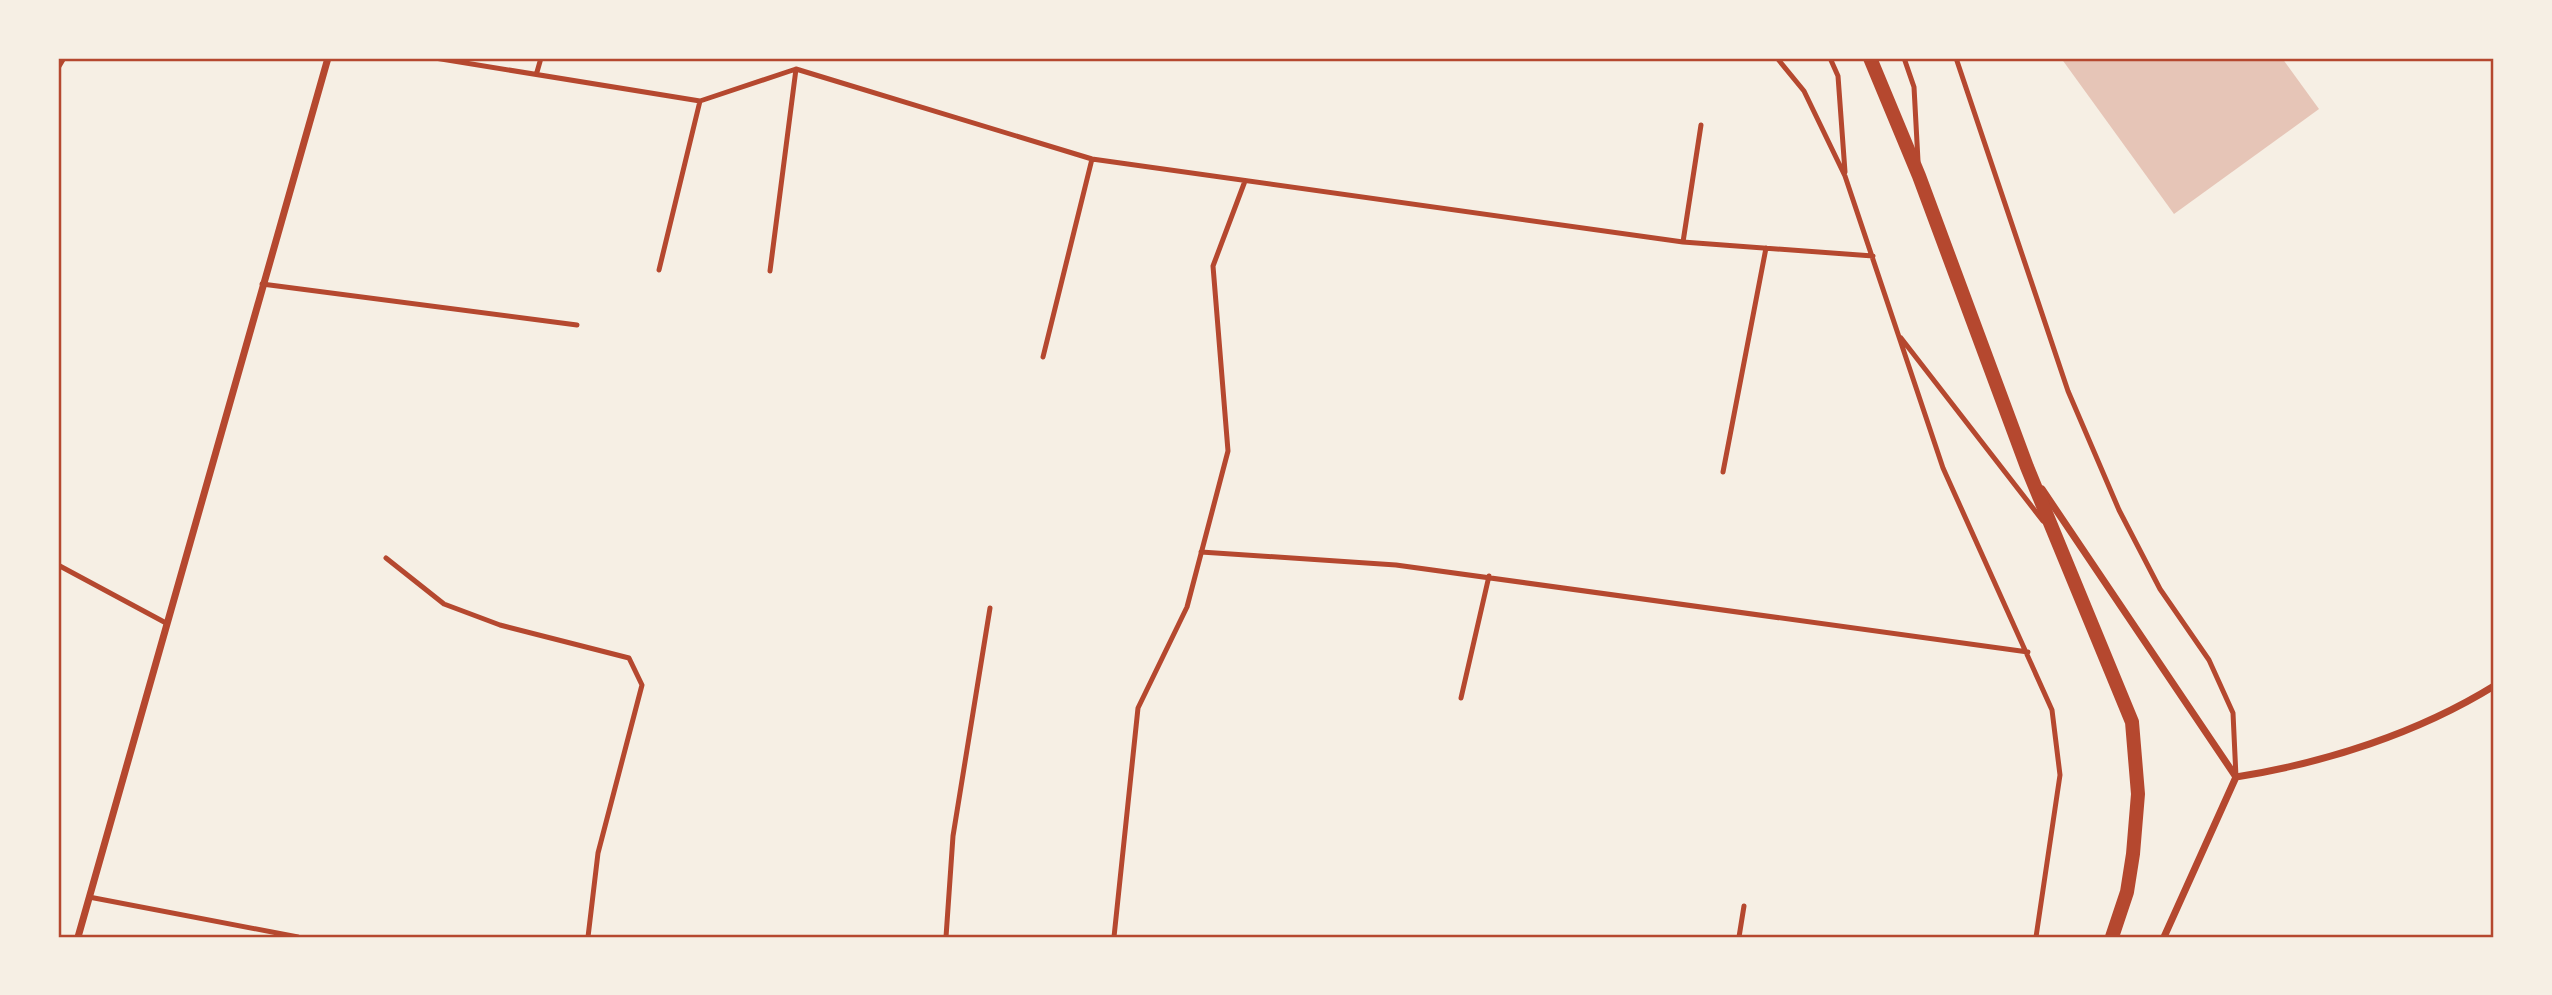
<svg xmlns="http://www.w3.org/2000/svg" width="2552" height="995" font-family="Barlow,sans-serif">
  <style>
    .building { fill: #e6c5b7 }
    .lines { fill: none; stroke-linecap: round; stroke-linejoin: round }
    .service { stroke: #b5482f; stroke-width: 5 }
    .minor { stroke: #b5482f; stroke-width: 7 }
    .secondary { stroke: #b5482f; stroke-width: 14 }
    .neatline { fill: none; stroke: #b5482f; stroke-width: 2.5 }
  </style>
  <rect width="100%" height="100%" fill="#f6efe4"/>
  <path class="building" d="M2061 58H2282L2319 109 2174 214Z"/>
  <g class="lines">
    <path class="service" d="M435 58 700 101 796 69 1092 159 1683 242 1873 256
      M1777 58 1804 91 1845 176 1943 468 2052 710 2060 775 2036 937
      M1830 58 1838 76 1845 172
      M1904 58 1914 87 1918 161
      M1956 58 2068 391 2119 510 2160 589 2209 660 2233 713 2236 777
      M58 68 64 58
      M537 72 541 58
      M1683 242 1701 125
      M659 270 700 101
      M770 271 796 69
      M262 284 577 325
      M1901 338 2043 521
      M1043 357 1092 159
      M1723 472 1766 248
      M1201 552 1396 565 2028 652
      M386 558 444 604 500 625 629 658 642 685 598 853 588 937
      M58 565 166 623
      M1461 698 1489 576
      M89 897 298 937
      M946 937 953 836 990 608
      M1114 937 1138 708 1187 607 1228 451 1213 266 1245 181
      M1739 937 1744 906"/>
    <path class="minor" d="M2042 489 2236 777C2325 763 2418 733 2494 686
      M78 937 328 58
      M2164 937 2236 777"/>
    <path class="secondary" d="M1870 58 1919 176 2027 467 2132 722 2138 794 2133 854 2127 892 2112 937"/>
  </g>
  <rect width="2552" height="995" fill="none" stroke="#f6efe4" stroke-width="119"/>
  <rect x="60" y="60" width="2432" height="876" class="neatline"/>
</svg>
